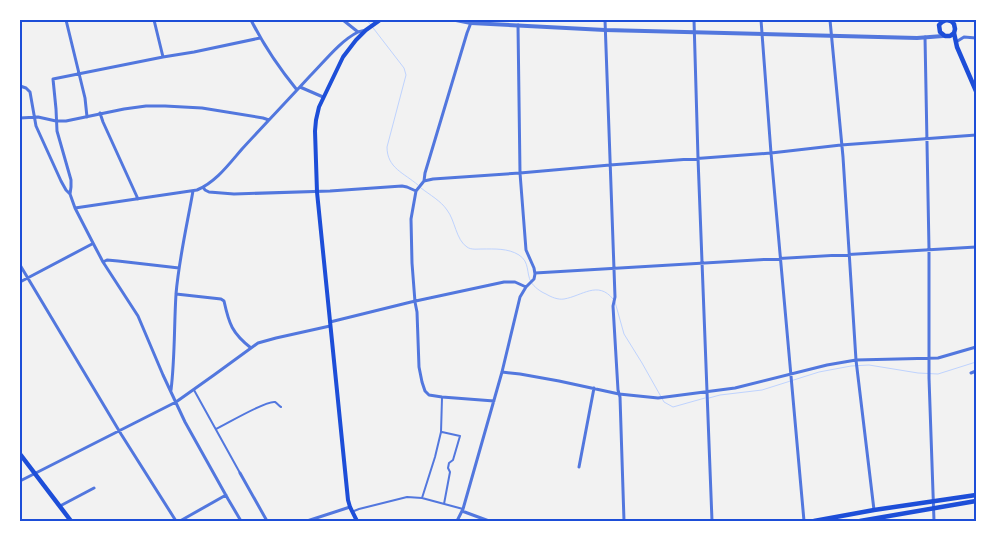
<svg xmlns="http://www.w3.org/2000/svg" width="996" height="541" font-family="'Noto Serif',serif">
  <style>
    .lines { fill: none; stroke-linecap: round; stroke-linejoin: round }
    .stream { stroke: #bfd3fe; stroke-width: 1 }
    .pedestrian { stroke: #5277de; stroke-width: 2 }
    .minor { stroke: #5277de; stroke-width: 3 }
    .tertiary { stroke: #5277de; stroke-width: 4 }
    .secondary { stroke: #1d4ed8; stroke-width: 4 }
    .primary { stroke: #1d4ed8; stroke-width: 4.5 }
    .neatline { fill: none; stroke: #1d4ed8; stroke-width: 2 }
  </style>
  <rect width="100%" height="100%" fill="#f2f2f2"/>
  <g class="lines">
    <path class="stream" d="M367 20 404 68 406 75 387 147C387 168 404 173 418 185
      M421 188C430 195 441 201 447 210 455 220 456 240 467 247 471 250 477 249 482 249 494 249 508 248 519 255 530 262 526 273 531 282 534 287 541 292 546 294 551 297 558 300 564 299 582 296 598 280 613 299
      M615 302 624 334 642 363 664 402 673 407 705 398
      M709 398 720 395 762 390 819 372 851 366 869 365 918 373 938 374 976 362"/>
    <path class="pedestrian" d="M194 390 240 473
      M216 429C225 425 266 400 275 402 277 403 279 406 281 407
      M442 432 460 436 453 460 449 463 448 468 450 472 444 504
      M422 498 435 457 441 432 442 398
      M354 511 359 509 407 497 422 498 463 509"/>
    <path class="minor" d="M66 20 85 98 87 117
      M154 20 163 57
      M251 20C264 46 279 68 297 90
      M343 20 358 32 366 30
      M472 20 467 33 425 173 424 181 416 191 411 219 412 263 415 302 417 312 419 367 422 382 425 391 429 395 442 397 494 401
      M605 20 615 297 613 306 618 390 620 397 624 521
      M694 20 698 158 712 521
      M761 20 771 153 804 521
      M830 20 843 157 856 360 874 510
      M925 37 929 249V378L934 521
      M956 42 964 37 976 38
      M20 86 26 88 30 92 36 126 61 181 66 190 70 194 75 208 93 243 103 262 138 316 163 375 185 422 228 499 241 521
      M300 87 323 97
      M100 113 103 122 138 199
      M20 118 38 117 56 121H66L124 109 146 106H165L202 108 263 118 269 120
      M424 181 433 179 520 173 610 165 771 153 841 145 976 135
      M203 187 205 190 209 192 234 194 330 191 402 186 407 187 416 191
      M70 194 71 187V180L57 131 56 109 53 79 163 57 194 52 260 38
      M75 208 197 190C216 182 229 164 242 149 264 125 287 101 310 76 324 62 340 41 358 32
      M103 262 107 260 118 261 179 268
      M20 265 121 434 176 521
      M535 273 976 247
      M20 282 92 244
      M176 294 221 299 224 301C229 324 232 333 251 348
      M330 322 411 302 504 282H515L526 287
      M502 372 520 374 559 381 619 394 658 398 735 388 827 365 856 360 938 358 976 347
      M971 373 976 371
      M171 390C175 358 174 326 176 294 179 259 187 225 193 191
      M579 467 594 388
      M240 473 267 521
      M20 481 176 402 214 375 258 343 276 338 330 326
      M60 506 94 488
      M462 511 489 521
      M180 521 226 495
      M307 521 350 507
      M457 521 463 509 502 372 520 297 526 287 534 279 535 274 534 268 526 250 520 173 518 25"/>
    <path class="tertiary" d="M456 20 471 23 605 30 917 38 943 36"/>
    <path class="secondary" d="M357 521 350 507 348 500 317 192 315 131 316 120 319 107 343 57 356 40 366 30 380 20"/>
    <path class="primary" d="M946 20 942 22 939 25 940 32 945 36H950L954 33
      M947 20 951 21 954 24 955 29 954 33 957 47 976 91
      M20 454 71 521
      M814 521 874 510 976 495
      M860 521 976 501"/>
  </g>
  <rect width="996" height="541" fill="none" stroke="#ffffff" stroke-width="42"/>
  <rect x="21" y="21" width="954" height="499" class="neatline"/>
</svg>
